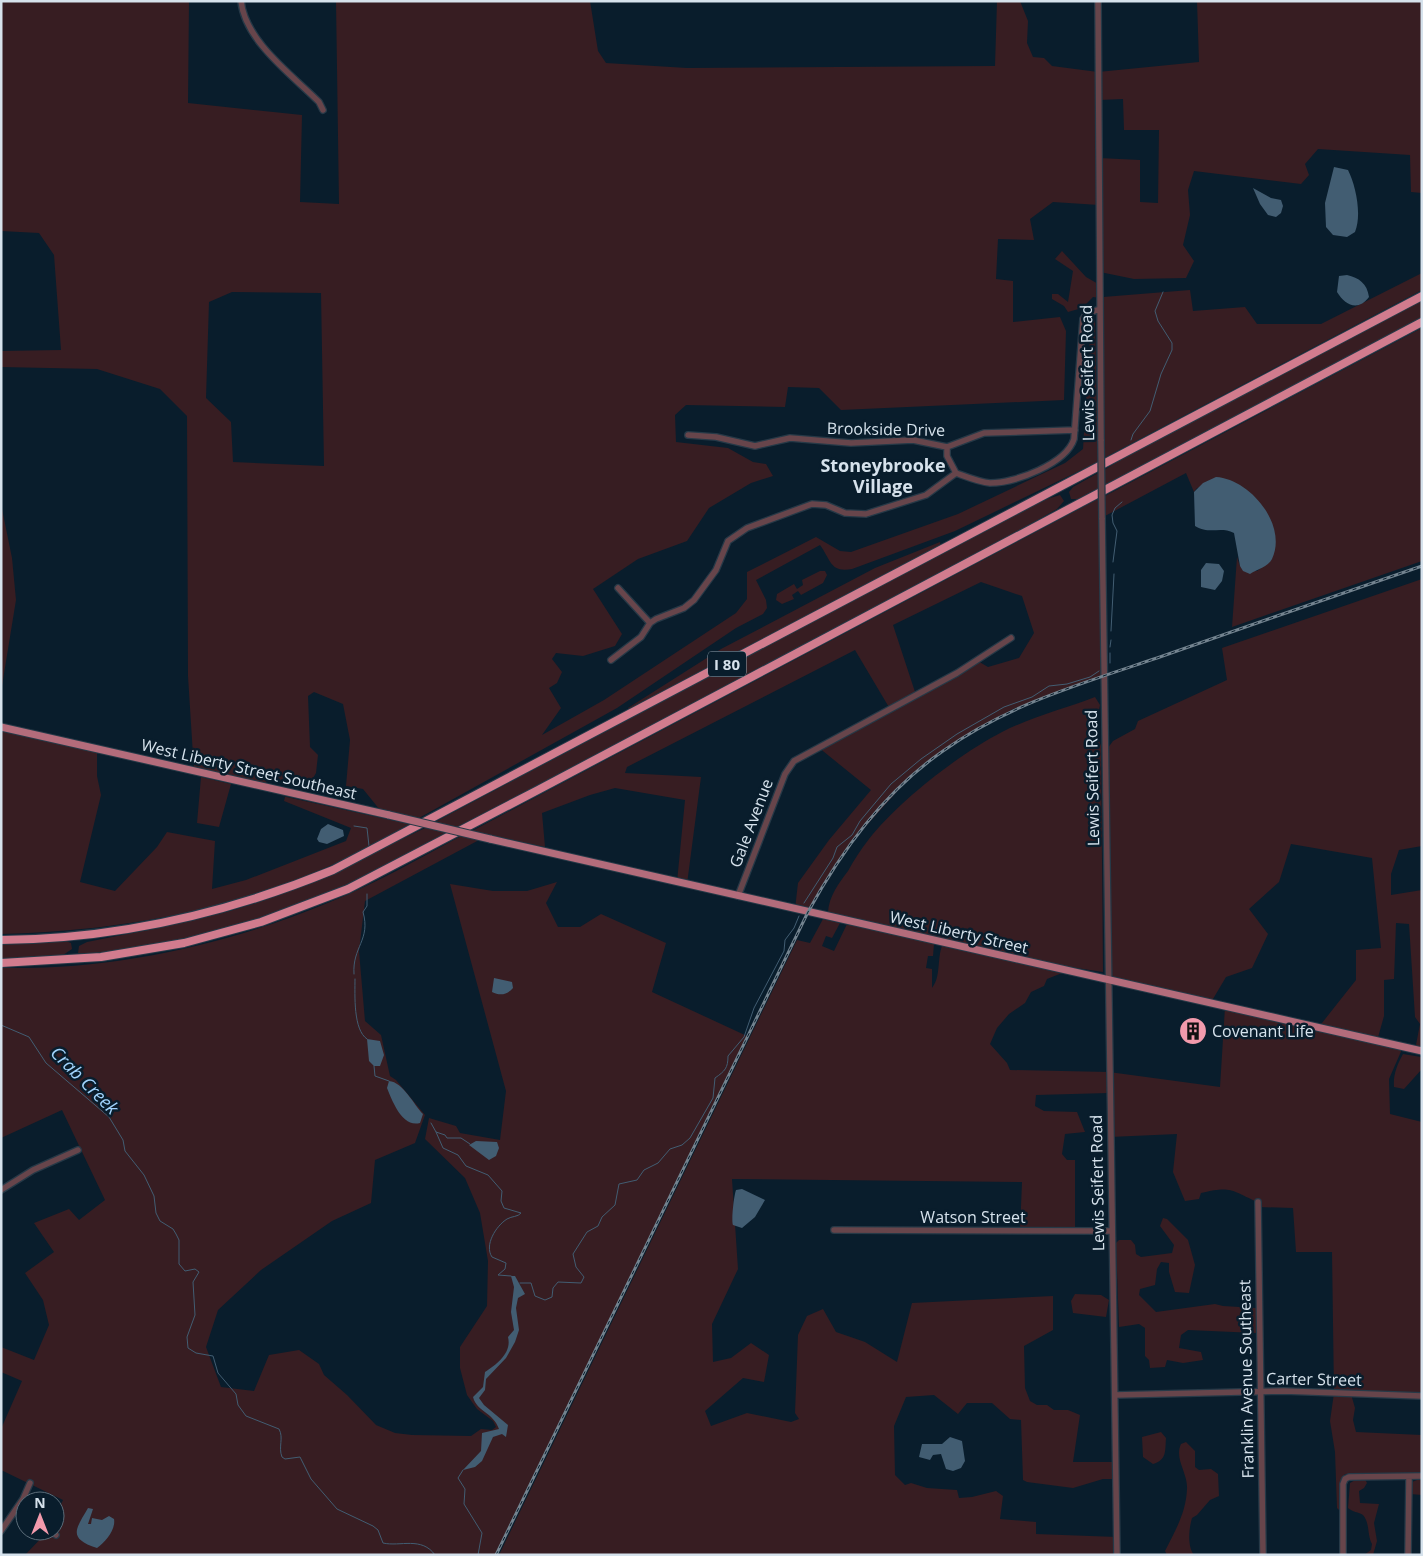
<svg xmlns="http://www.w3.org/2000/svg" width="1423" height="1556" font-family="'Open Sans',sans-serif">
  <style>
    .green { fill: #371d22; fill-rule: evenodd }
    .water { fill: #425d72 }
    .lines { fill: none; stroke-linecap: round; stroke-linejoin: round }
    .stream { stroke: #425d72; stroke-width: 1 }
    .minor-casing { stroke: #263947; stroke-width: 8 }
    .major-casing { stroke: #263947; stroke-width: 9 }
    .highway-casing { stroke: #263947; stroke-width: 10 }
    .minor { stroke: #67454b; stroke-width: 5.5 }
    .major { stroke: #b36c7b; stroke-width: 7 }
    .highway { stroke: #d17c8e; stroke-width: 8 }
    .rail-casing { stroke: #73838f; stroke-width: 3 }
    .rail { stroke: #091d2c; stroke-width: 1; stroke-dasharray: 4; stroke-linecap: butt }
    .minor-bridge-casing { stroke: #263947; stroke-width: 8; stroke-linecap: butt }
    .major-bridge-casing { stroke: #263947; stroke-width: 9; stroke-linecap: butt }
    .minor-bridge { stroke: #67454b; stroke-width: 5.5 }
    .major-bridge { stroke: #b36c7b; stroke-width: 7 }
    .labels { text-anchor: middle; dominant-baseline: central; stroke-width: 5; stroke-linejoin: round; paint-order: stroke }
    .shield { fill: #091d2c; stroke: #98a7b2; stroke-width: 1 }
    .shield-label { font-size: 15px; font-weight: bold; fill: #d6e2ec }
    .street-label { font-size: 16px; fill: #d6e2ec; stroke: #091d2c }
    .poi-label { font-size: 16px; fill: #d6e2ec; stroke: #091d2c; text-anchor: start }
    .neighbourhood-label { font-size: 18px; font-weight: bold; fill: #d6e2ec; stroke: #091d2c }
    .water-label { font-size: 18px; font-style: italic; fill: #a0d2fb; stroke: #091d2c }
  </style>
  <rect width="100%" height="100%" fill="#091d2c"/>
  <path class="green" d="M1 1H189L188 103 302 115 300 202 339 204 336 1H590L598 51 606 63 687 68 995 66 997 1H1020L1028 21 1027 43 1033 57 1044 58 1052 66 1098 72 1199 62 1197 1H1422V193L1411 192 1410 155 1318 149 1305 164 1309 175 1301 184 1194 171 1188 190 1190 215 1183 245 1194 261 1186 278 1134 279 1100 272 1099 205 1053 202 1030 219 1034 240 998 239 996 279 1013 281V322L1060 317 1066 331 1064 400 841 410 819 388 788 387 785 407 686 405 675 415 676 442 728 448 753 462 766 464 773 476 751 483 709 508 687 541 638 559 593 589 622 634 615 646 583 656 556 653 552 659 562 672 557 683 549 688 561 708 542 735 604 700 736 613 747 599V572L816 537 840 551 851 552 958 514 1065 463 1083 449 1091 319 1095 320 1098 462 955 531 852 569C830 573 831 560 820 545L756 580 766 600 767 608 763 614 736 628 617 708 419 818 380 810 363 789 346 786 350 740 343 704 314 692 308 696 310 747 318 755 316 773 310 783C296 788 280 775 266 782L264 787 194 771 188 676 187 416 160 389 97 369 1 367V351L61 350 54 255 39 233 1 231ZM1123 99 1124 130H1159L1158 203 1140 202V160L1099 158V100ZM232 292 321 293 324 466 233 462 231 422 206 398 209 302Z
    M1062 251 1086 277 1100 285V298L1093 297 1082 308 1068 312 1064 306 1052 299V294H1058L1068 302 1073 271 1055 259Z
    M1422 273V290L1104 458 1103 297 1190 290 1193 311 1245 307 1257 324H1321Z
    M1422 300V319L1104 487V470L1122 459Z
    M1422 328V561L1232 627 1237 557 1240 566 1257 571 1271 560 1274 546 1239 486 1229 480 1197 488 1194 492 1186 473 1105 516V496Z
    M1098 473V490L1080 499H1071L1069 492 1073 487Z
    M1060 495 1064 501 1057 509 981 552 461 828 435 822 969 539 1047 499Z
    M1098 499 1104 676 1013 709 943 750 910 777 848 846 808 912 795 909 798 883 829 840 871 790 818 747 890 709 855 650 627 767 625 773 701 777 687 884 677 882 685 800 615 788 590 795 542 813 545 847 472 831ZM981 582 1022 596 1034 633 1019 658 988 667 976 660 916 695 893 625Z
    M1 504 12 558 16 600 1 692Z
    M940 542 941 546 630 710 628 708 721 649 875 568Z
    M820 571H825L827 575 823 583 801 595 798 591 792 595 794 599 782 604 776 600 777 594 794 584 797 589 803 585 802 580Z
    M1422 579V846L1399 850 1391 874V895L1422 890V1051L1415 1050 1420 1024 1415 1017 1409 924 1396 923 1394 979 1384 980V1016L1377 1041 1403 1047 1389 1079 1390 1114 1422 1122V1396L1351 1394 1355 1408 1353 1420 1356 1432 1422 1435V1474H1345L1340 1486 1339 1510 1337 1508 1335 1452 1330 1421 1334 1393 1332 1252H1296L1293 1208 1258 1207 1257 1202C1231 1190 1231 1186 1201 1193L1199 1199 1185 1201 1173 1172 1177 1134 1110 1137 1109 1093 1036 1095 1035 1106 1044 1111 1077 1112 1085 1132 1065 1134 1062 1154 1067 1160H1075V1231H1020L1022 1182 732 1179 738 1269 712 1324 713 1362 731 1358 751 1343 769 1355 764 1382 743 1378 705 1411 711 1426 747 1413 791 1422 799 1419 795 1413 798 1335 807 1316 823 1309 836 1332 865 1342 897 1362 912 1303 1053 1296V1330L1024 1346 1025 1388 1030 1401 1037 1405H1047L1054 1410H1068L1080 1415 1073 1462H1116V1479H1103L1073 1488 1027 1482 1023 1480 1021 1420 1010 1419 992 1403H967L958 1414 934 1395 906 1397 894 1426 895 1475 905 1485 911 1483 927 1488 957 1490 959 1498 972 1497 996 1491 1003 1496 1000 1519 1036 1522V1534L1117 1537V1555H499L797 940 810 943 823 919 840 923 832 938 826 936 822 946 834 951 847 924 934 944 933 956H928L926 968 932 969V988C941 977 937 959 942 946L1062 973 1047 979 1044 986 1031 992 1025 1003 1009 1014 997 1028 990 1044 1007 1063 1010 1070 1109 1072 1220 1087 1225 1007 1318 1028 1356 980V950L1381 948 1372 858 1291 844 1279 882 1249 909 1268 934 1252 968 1226 977 1210 1004 1108 980 1105 752 1113 741 1135 729 1138 721 1227 680 1222 648Z
    M1095 697 1100 705 1095 729 1101 746 1103 972 1070 967 828 912C829 896 839 883 848 871 854 860 861 849 869 839 899 801 959 754 1002 732 1031 717 1064 709 1095 697Z
    M1 730 97 752V776L101 795 80 882 115 891 157 847 167 832 215 841 212 889 246 880 346 841 351 828 284 801 285 797 282 796 409 824C288 900 143 931 1 934Z
    M201 777 231 784 219 827 197 823Z
    M425 828 449 833C405 856 362 880 316 899 243 929 166 944 88 955L78 953 79 946 87 942C147 930 207 920 265 900 321 881 372 853 425 828Z
    M461 836 479 840 365 901 359 951 365 1021 381 1035 390 1076 396 1080 425 1115 415 1143 375 1160 371 1203 332 1221 261 1270 218 1310 206 1347 221 1387 254 1391 269 1355 299 1350 319 1364 324 1375 347 1395 376 1425 395 1433 412 1435 471 1436 481 1429 492 1430 496 1427 493 1421 477 1409 467 1395 460 1368V1347L487 1306 488 1261 480 1213 465 1178 425 1139 429 1118 456 1126 460 1133 500 1140 506 1091 450 884 493 891H527L557 882 546 903 558 927H580L601 914 666 943 652 992 747 1036 495 1555H25L48 1531H55V1517L63 1500 1 1470V1429L22 1381 1 1372V1347L34 1360 49 1325 43 1300 25 1273 54 1252 34 1223 69 1209 79 1220 105 1200 62 1110 1 1138V968C113 970 227 945 330 902 375 884 418 859 461 836Z
    M66 941 71 943 72 949 63 955 1 959V944Z
    M1403 1054 1421 1057 1422 1069 1404 1089 1394 1087C1393 1075 1397 1065 1403 1054Z
    M1163 1218 1167 1219 1188 1240 1195 1265 1189 1293 1175 1292 1169 1272V1263L1161 1262 1157 1269 1155 1285 1140 1289 1139 1295 1156 1312 1215 1304 1223 1306 1256 1308V1333L1188 1330 1181 1335 1179 1348 1201 1352 1203 1360 1183 1363 1167 1360 1165 1367 1150 1368 1149 1360 1145 1356V1328L1139 1324 1119 1327 1116 1243 1119 1240H1131L1135 1245 1136 1254 1141 1257 1172 1253 1174 1245 1160 1226Z
    M1075 1294 1101 1295 1109 1300 1106 1317 1073 1313 1071 1301Z
    M1161 1432 1166 1438C1165 1451 1167 1460 1153 1464L1143 1457 1142 1437Z
    M1186 1442 1195 1451V1467L1199 1470 1211 1469 1218 1474 1219 1496 1210 1500 1197 1515 1192 1518C1189 1528 1187 1546 1194 1555H1167L1165 1551C1175 1531 1186 1513 1187 1489 1188 1473 1174 1459 1181 1444Z
    M1422 1478V1495L1410 1494 1412 1482Z
    M1357 1479H1365L1367 1483 1364 1488 1359 1491 1360 1503 1379 1504 1374 1523 1377 1541 1373 1555H1364L1371 1550 1372 1544C1367 1535 1370 1523 1363 1515 1359 1512 1352 1512 1348 1508L1350 1483Z"/>
  <path class="water" d="M1334 167 1348 170C1356 186 1362 215 1355 232L1347 237 1333 235 1326 227 1325 203Z
    M1253 188 1271 198 1281 200 1283 206 1281 213 1276 217 1268 215 1260 204Z
    M1347 275C1359 278 1367 283 1369 297 1358 312 1345 305 1337 292L1339 276Z
    M1216 477C1250 479 1288 525 1272 559 1268 567 1257 569 1250 574L1243 571 1240 566 1234 533C1220 526 1210 535 1195 526L1194 492 1203 483Z
    M1206 563 1219 564 1224 571 1222 581 1215 590 1201 587V570Z
    M328 824 343 830 344 836 327 844 319 842 317 839 321 829Z
    M494 978 512 982 513 988C507 995 500 996 492 992Z
    M367 1039 380 1041 384 1055 380 1066H374L369 1061Z
    M389 1081C403 1082 414 1105 423 1114L420 1123C402 1128 392 1100 387 1088Z
    M476 1141 497 1142 499 1148 496 1156 489 1160 469 1145Z
    M742 1189 765 1200 755 1217 742 1228 733 1225C731 1221 734 1195 736 1190Z
    M511 1276H515L525 1294 518 1298 516 1308 519 1330 515 1342 506 1358 486 1379 485 1390 479 1398 484 1405 508 1425 506 1437 502 1434 493 1437 482 1461 475 1467 463 1470 481 1451 482 1433 499 1429C493 1412 477 1412 473 1397L483 1387 485 1372C497 1364 512 1353 508 1337L514 1330 511 1312 514 1287Z
    M950 1437 962 1441 965 1461 961 1468 953 1471 946 1469 941 1454 933 1455 930 1460 919 1457 922 1444H942Z
    M88 1508 93 1509 88 1524H91L92 1518 102 1520 109 1516 114 1519C116 1530 105 1542 97 1548 67 1538 76 1529 88 1508Z"/>
  <g class="lines">
    <path class="stream" d="M1131 440 1133 434 1150 411 1161 374 1172 350V343L1158 321 1155 311 1163 292
      M1113 562 1117 531 1113 523 1112 515 1115 508 1122 502
      M1111 631 1114 574
      M1110 647 1111 640
      M1110 663V653
      M354 826 367 828 369 846
      M804 903 833 858 837 847 852 835 860 821 891 784 921 759 957 734 1004 707 1032 697 1049 686 1067 684 1090 677 1099 671
      M354 974C352 947 371 940 363 912L367 906V894
      M355 979C355 995 353 1030 367 1039
      M1 1025 29 1037 46 1063 109 1117 123 1140 125 1151 144 1175 154 1196 156 1213 160 1221 173 1229 176 1234 179 1240V1264L185 1271 195 1269 199 1272 193 1282 195 1315 187 1337 188 1348 196 1353 213 1356 218 1373 236 1394 238 1405 246 1416 279 1429C284 1438 278 1447 282 1457L285 1459 300 1457 311 1479 337 1509 373 1526 378 1530 383 1543C400 1547 422 1536 435 1555
      M374 1066 375 1076 389 1081
      M431 1123 436 1132 445 1135 447 1138H461L470 1144
      M436 1132 443 1148 458 1155 466 1166 488 1175 502 1191 501 1201 504 1208 521 1213C518 1217 512 1216 507 1219 496 1226 484 1245 492 1257L506 1263 505 1269 498 1275 511 1276
      M520 1283H531L535 1296 545 1300 552 1297 553 1288 558 1282 581 1283 584 1277 576 1267 573 1254 587 1232 598 1226 602 1217 615 1205 619 1184 637 1180 644 1170 658 1163 670 1149 682 1145 690 1138 713 1098 715 1078C725 1071 728 1068 728 1056L744 1037 754 1008 784 951 785 940 794 928 799 916
      M463 1470 458 1478 465 1489 464 1504 482 1533 478 1555"/>
    <g class="minor-casing">
      <path id="minor" d="M241 1C245 41 292 75 319 102L323 110
        M1098 1 1101 441
        M688 435 716 437 755 446 790 438 851 443 913 440 947 447 984 433 1075 430
        M947 447V456L956 473
        M1102 518 1117 1555
        M618 588 650 623
        M611 660 641 637 650 623 656 619 684 608 694 600 716 570 728 541 747 528 812 504 826 505 845 513 866 514 926 495 956 473C967 477 979 482 990 483 1015 483 1066 464 1074 439L1083 319 1086 314 1100 309
        M738 896 785 774 794 761 957 673 1011 638
        M1 1190 33 1170 78 1150
        M1258 1202 1263 1555
        M834 1230 1112 1231
        M1115 1395 1284 1391 1422 1396
        M17 1509 25 1515
        M1 1531 23 1499 30 1483
        M50 1531 56 1535
        M1343 1555V1484L1345 1479 1349 1477 1422 1476
        M1408 1555 1409 1477"/>
    </g>
    <g class="major-casing">
      <path id="major" d="M1 727 389 815
        M490 839 1422 1051"/>
    </g>
    <g class="highway-casing">
      <path id="highway" d="M1 940C117 939 226 914 333 870L1422 296
        M1 963 101 957 184 943 261 922 348 889 538 790 1422 322"/>
    </g>
    <use href="#minor" class="minor"/>
    <use href="#major" class="major"/>
    <use href="#highway" class="highway"/>
    <g class="rail-casing">
      <path id="rail" d="M496 1555 808 912C842 850 884 792 943 751 1007 705 1083 683 1157 658 1245 627 1334 596 1422 566"/>
    </g>
    <use href="#rail" class="rail"/>
    <g class="minor-bridge-casing">
      <path id="minor-bridge" d="M1101 441 1102 518"/>
    </g>
    <g class="major-bridge-casing">
      <path id="major-bridge" d="M389 815 490 839"/>
    </g>
    <use href="#minor-bridge" class="minor-bridge"/>
    <use href="#major-bridge" class="major-bridge"/>
  </g>
  <defs>
    <g id="building-disc" transform="scale(1.4375)"><circle r="9.5" fill="#f29aac" stroke="#091d2c"/><path d="M-4-6H4V6H1V3H-1V6H-4ZM-2.5-4.3h1.7v1.8h-1.7ZM.8-4.3h1.7v1.8H.8ZM-2.5-1h1.7V.8h-1.7ZM.8-1h1.7V.8H.8Z" fill="#111"/></g>
  </defs>
  <g fill-rule="evenodd">
    <use href="#building-disc" x="1193" y="1031"/>
  </g>
  <g class="labels">
    <rect class="shield" x="708" y="651.5" width="38" height="25" rx="4"/>
    <g class="shield-label">
      <text x="727" y="664">I 80</text>
    </g>
    <g class="street-label">
      <text transform="translate(1087 373) rotate(-91)">Lewis Seifert Road</text>
      <text transform="translate(886 429) rotate(1)">Brookside Drive</text>
      <text transform="translate(249 769) rotate(13)">West Liberty Street Southeast</text>
      <text transform="translate(1092 778) rotate(-91)">Lewis Seifert Road</text>
      <text transform="translate(751 823) rotate(-69)">Gale Avenue</text>
      <text transform="translate(959 932) rotate(13)">West Liberty Street</text>
      <text transform="translate(1097 1183) rotate(-91)">Lewis Seifert Road</text>
      <text x="973" y="1217">Watson Street</text>
      <text transform="translate(1246 1379) rotate(-91)">Franklin Avenue Southeast</text>
      <text transform="translate(1314 1379) rotate(1)">Carter Street</text>
    </g>
    <g class="poi-label">
      <text x="1212" y="1031">Covenant Life</text>
    </g>
    <g class="neighbourhood-label">
      <text x="883" y="465">Stoneybrooke<tspan x="883" dy="21">Village</tspan></text>
    </g>
    <g class="water-label">
      <text transform="translate(85 1080) rotate(45)">Crab Creek</text>
    </g>
  </g>
  <rect width="1423" height="1556" fill="none" stroke="#d6e2ec" stroke-width="5"/>
  <g transform="translate(40 1516)"><circle r="24" fill="#091d2c" stroke="#5b6c79"/>
  <path d="M0-4L9 19L0 12L-9 19Z" fill="#f29aac"/>
  <text y="-8" font-size="14" font-weight="bold" text-anchor="middle" fill="#d6e2ec">N</text>
  </g>
</svg>
